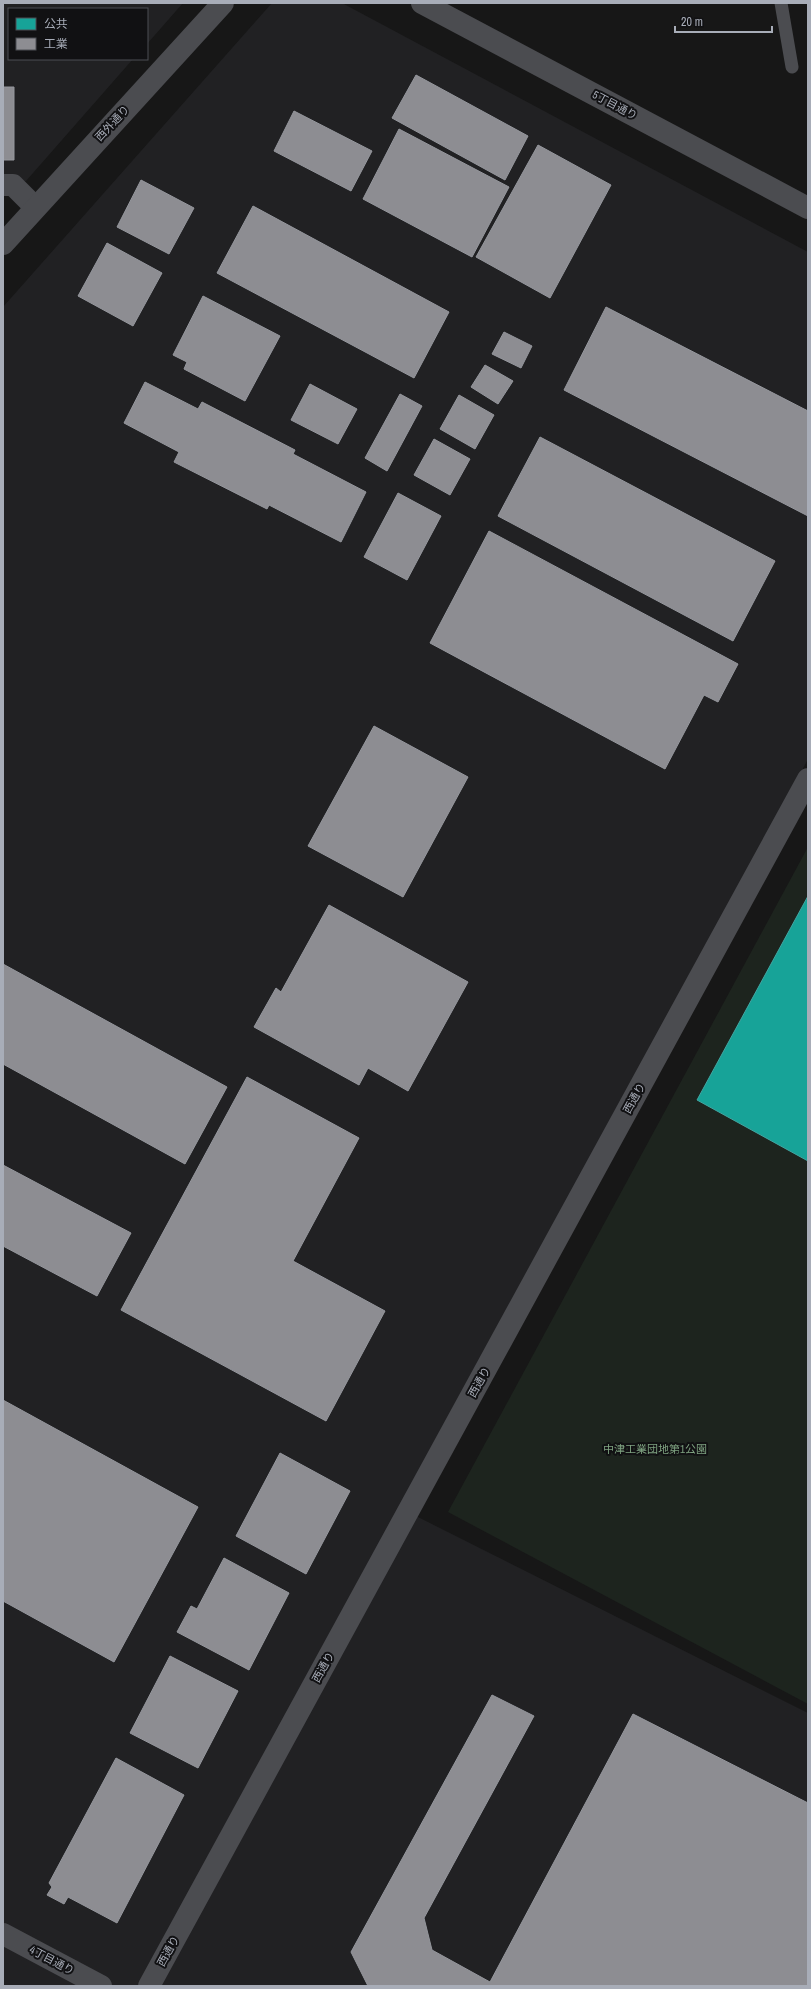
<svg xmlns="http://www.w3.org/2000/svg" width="811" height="1989" font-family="'Archivo Narrow','Noto Sans JP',sans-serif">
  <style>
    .built { fill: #212123 }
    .green { fill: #1d241e }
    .public { fill: #17a398; stroke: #42a6a2 }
    .industry { fill: #8d8d92; stroke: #95979d }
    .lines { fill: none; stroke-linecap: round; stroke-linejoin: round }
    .service { stroke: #4b4c50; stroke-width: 13 }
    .minor { stroke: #4b4c50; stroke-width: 22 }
    .tertiary { stroke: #4b4c50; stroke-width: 22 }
    .labels { text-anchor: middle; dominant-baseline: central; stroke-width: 4; stroke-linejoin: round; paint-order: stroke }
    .street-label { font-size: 11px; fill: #a8adb8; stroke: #111113 }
    .park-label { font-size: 11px; fill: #7fa381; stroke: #111113 }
  </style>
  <rect width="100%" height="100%" fill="#171717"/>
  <path class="built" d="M3 3H183L147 44V9H9V59H133L26 181 3 180Z
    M272 3H342L808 252V759L408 1512 808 1713V1986H3V307Z"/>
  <path class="green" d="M808 847V1704L448 1512Z"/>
  <path class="public" d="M808 896V1161L697 1100Z"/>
  <path class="industry" d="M416 75 528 136 505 180 392 118Z
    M3 87H14V160H3Z
    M294 111 372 151 351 191 274 151Z
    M399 129 509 187 472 257 363 199Z
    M538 145 611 185 550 298 476 257Z
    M141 180 194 208 169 254 117 227Z
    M253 206 449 312 414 378 217 273Z
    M107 243 162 273 133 326 78 296Z
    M203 296 280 336 245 401 184 369 187 362 173 355Z
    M606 307 808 411V516L564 390Z
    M504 332 532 346 521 368 492 354Z
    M485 365 513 381 498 404 471 387Z
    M145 382 198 409 202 402 295 450 293 454 366 492 341 542 269 505 267 509 174 462 179 452 124 423Z
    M310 384 357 409 338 444 291 420Z
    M400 394 422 406 387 471 365 458Z
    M459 395 494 415 475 449 440 429Z
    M540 437 775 561 733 641 498 516Z
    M434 439 470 459 450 495 414 475Z
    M398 493 441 516 407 580 364 557Z
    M489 531 738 664 718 702 704 695 665 769 430 643Z
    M374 726 468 777 403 897 308 846Z
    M329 905 468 982 408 1091 368 1068 359 1085 254 1027 276 988 281 992Z
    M3 964 227 1087 185 1164 3 1064Z
    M247 1077 359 1138 293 1261 385 1311 326 1421 121 1310Z
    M3 1165 131 1233 97 1296 3 1246Z
    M3 1400 198 1507 114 1662 3 1601Z
    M280 1453 350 1491 306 1574 236 1536Z
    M224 1558 289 1593 249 1670 177 1632 191 1606 197 1609Z
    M170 1656 238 1691 198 1768 130 1733Z
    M492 1695 534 1716 424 1918 432 1950 490 1982 633 1714 808 1803V1986H368L351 1952Z
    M116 1758 184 1795 117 1923 68 1897 64 1904 47 1895 52 1887 49 1883Z"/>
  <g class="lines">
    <path class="service" d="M781 3 792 67"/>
    <path class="minor" d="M3 185H13L35 207"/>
    <path class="tertiary" d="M422 3 808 208
      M3 244 223 3
      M3 1934 101 1986
      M149 1986 808 779"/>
  </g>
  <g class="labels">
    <g class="street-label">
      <text transform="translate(615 105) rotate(28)">5丁目通り</text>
      <text transform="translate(112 123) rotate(-47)">西外通り</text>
      <text transform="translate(634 1098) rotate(-61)">西通り</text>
      <text transform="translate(479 1382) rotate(-61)">西通り</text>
      <text transform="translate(323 1667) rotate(-61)">西通り</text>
      <text transform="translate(168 1951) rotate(-61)">西通り</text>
      <text transform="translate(52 1960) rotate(28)">4丁目通り</text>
    </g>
    <g class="park-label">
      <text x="655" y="1449">中津工業団地第1公園</text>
    </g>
  </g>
  <rect width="811" height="1989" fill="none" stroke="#a8adb8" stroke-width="8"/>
  <rect x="8" y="8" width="140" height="52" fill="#111113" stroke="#4d4f55"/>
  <rect x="16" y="18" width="20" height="12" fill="#17a398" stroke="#4d4f55"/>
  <text x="44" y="28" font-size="12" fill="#a8adb8">公共</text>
  <rect x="16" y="38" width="20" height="12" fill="#8d8d92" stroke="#4d4f55"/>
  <text x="44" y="48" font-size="12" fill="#a8adb8">工業</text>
  <path d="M675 26v6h97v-6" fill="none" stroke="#a8adb8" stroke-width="2"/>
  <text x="681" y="26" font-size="12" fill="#a8adb8" stroke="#111113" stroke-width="3" paint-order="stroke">20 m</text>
</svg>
